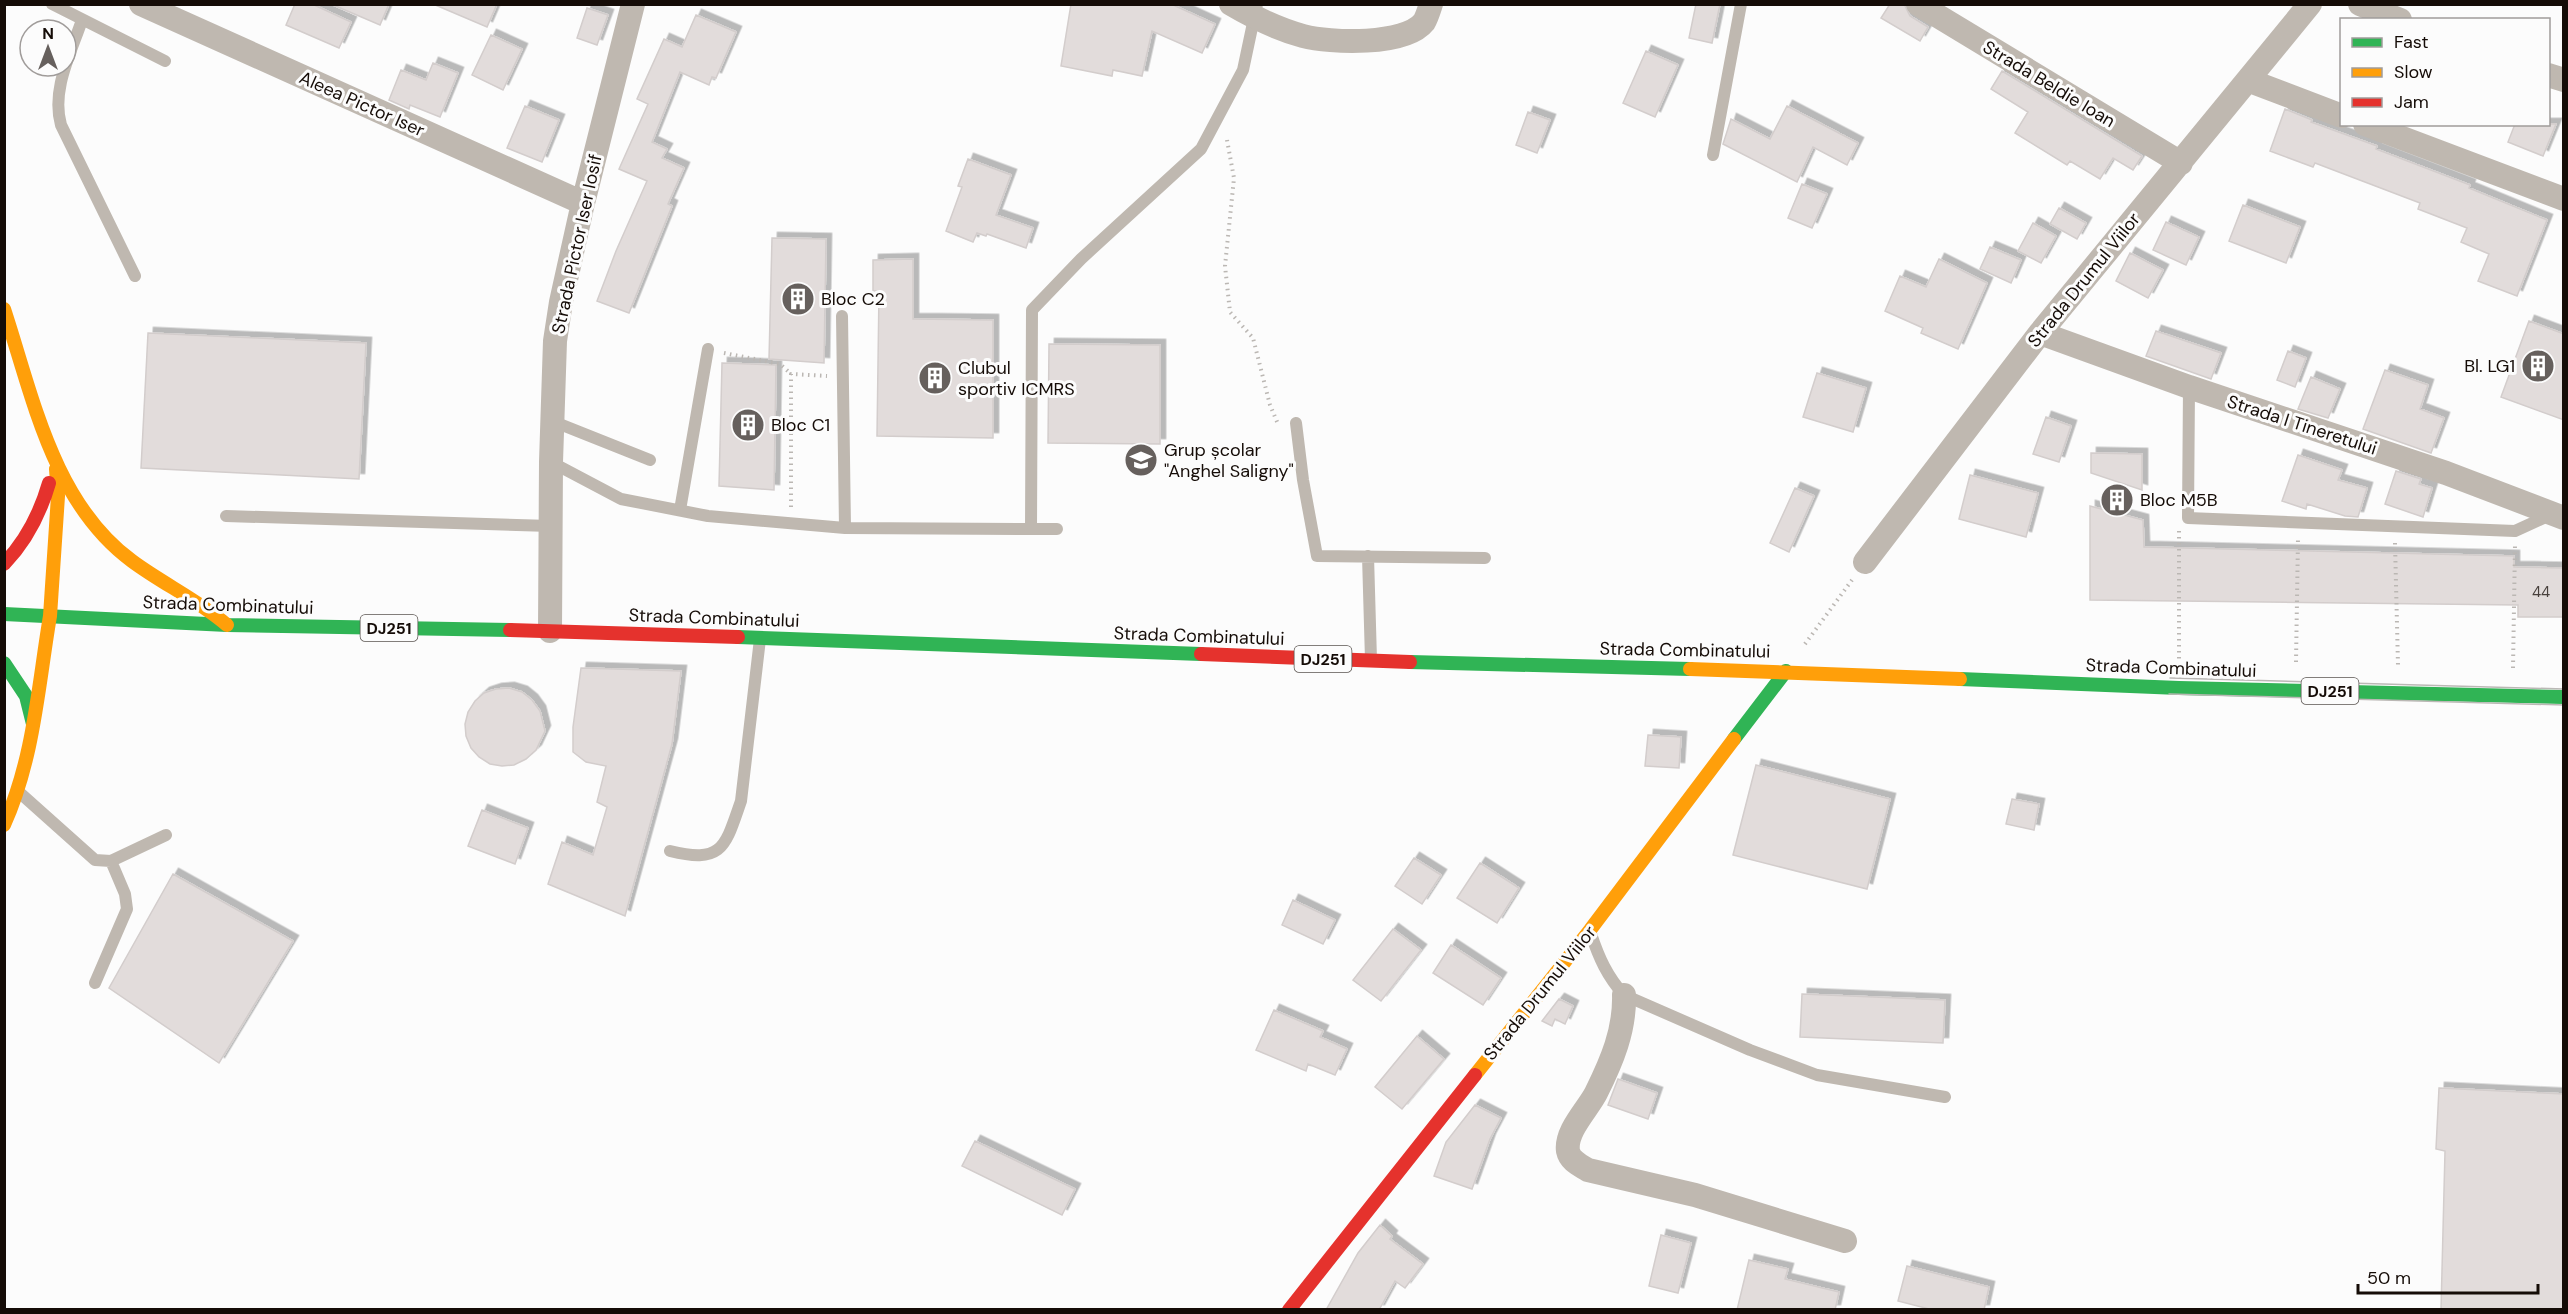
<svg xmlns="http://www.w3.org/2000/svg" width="2568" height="1314" font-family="'DM Sans',sans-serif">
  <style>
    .building { fill: #e2dcdb; stroke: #d3cdcc; stroke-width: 1.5; filter: url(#shadow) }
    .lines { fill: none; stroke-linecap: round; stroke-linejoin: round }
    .path { stroke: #bbb7b3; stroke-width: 4; stroke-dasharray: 1.5 4.5; stroke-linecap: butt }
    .lane { stroke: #bfb8b0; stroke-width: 12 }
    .street { stroke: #bfb8b0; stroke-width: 24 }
    .fast { stroke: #30b455; stroke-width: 14 }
    .slow { stroke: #ff9f0a; stroke-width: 14 }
    .jam { stroke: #e5322d; stroke-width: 14 }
    .tram { stroke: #bbb8b5; stroke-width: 1.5 }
    .labels { text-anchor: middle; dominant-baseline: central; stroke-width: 6; stroke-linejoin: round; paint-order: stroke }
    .number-label { font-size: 15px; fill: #48403c }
    .shield { fill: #fcfcfc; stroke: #5a5450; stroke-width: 1.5 }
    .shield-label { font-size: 16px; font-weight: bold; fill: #150c07 }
    .street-label { font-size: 18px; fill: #150c07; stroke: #fcfcfc }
    .poi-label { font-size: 18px; fill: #150c07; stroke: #fcfcfc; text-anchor: start }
  </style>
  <defs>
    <filter id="shadow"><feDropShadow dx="5.5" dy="-5.5" stdDeviation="0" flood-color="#0004"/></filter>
  </defs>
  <rect width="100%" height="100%" fill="#fcfcfc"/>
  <path class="building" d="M295 4H312L351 22 339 48 286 25Z
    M331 4H389L380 25Z
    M433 4H497L487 27Z
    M1071 4H1171L1215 24 1202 53 1152 31 1142 76 1113 70 1112 76 1061 66Z
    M1696 4H1720L1712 43 1689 38Z
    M1890 4H1904L1910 16 1928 27 1920 41 1881 18Z
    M587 8 608 15 597 45 577 38Z
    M696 15 736 32 716 78 712 77 709 85 680 72 652 142 667 149 662 158 684 168 668 204 672 206 629 313 597 301 616 251 647 181 619 169 648 104 637 99 664 39 682 47Z
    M491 35 522 49 503 90 472 75Z
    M1646 51 1678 65 1655 117 1623 103Z
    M433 63 458 73 440 117 410 105 409 109 389 100 401 70 426 80Z
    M2002 71 2142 156 2133 170 2113 158 2100 179 2070 161 2067 165 2015 133 2028 112 1991 89Z
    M525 106 559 120 542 162 507 148Z
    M1787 106 1858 143 1847 165 1813 147 1797 182 1723 144 1731 119 1770 139Z
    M2285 109 2312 120 2311 122 2377 146 2376 149 2470 185 2469 188 2547 220 2517 296 2478 281 2489 254 2461 242 2467 228 2418 209 2420 203 2315 163 2313 167 2270 151Z
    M1528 112 1550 120 1537 153 1516 145Z
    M2515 124H2556L2543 156 2508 142Z
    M968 159 1011 175 996 215 1033 228 1026 248 987 234 986 236 977 233 973 242 946 231 962 187 958 186Z
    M1802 184 1827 194 1812 228 1788 218Z
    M2243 205 2300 227 2286 263 2229 241Z
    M2059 208 2086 223 2077 239 2050 224Z
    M2166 222 2199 237 2186 265 2153 250Z
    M2033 223 2056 236 2041 263 2018 251Z
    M772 238 826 239 824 363 769 359Z
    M1990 247 2021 260 2011 283 1980 269Z
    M2130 253 2163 270 2148 298 2116 281Z
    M913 259V319L993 320V438L877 436 879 291H873V260Z
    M1939 259 1987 283 1958 349 1921 333 1923 328 1885 311 1900 276 1926 287Z
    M2529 321 2564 334V420L2501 397Z
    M2156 331 2221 353 2211 379 2146 356Z
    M148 333 366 343 359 479 141 468Z
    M1049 344 1160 345V444L1048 443Z
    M2288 351 2306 358 2295 387 2277 380Z
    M722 363 776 365 774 490 719 486Z
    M2385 370 2428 385 2420 409 2444 418 2431 453 2363 429Z
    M1817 373 1866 388 1853 432 1803 417Z
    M2311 377 2340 389 2328 418 2298 409Z
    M2046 417 2071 426 2059 462 2033 454Z
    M2091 453 2142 454V490L2091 473Z
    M2298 455 2342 470 2338 480 2367 488 2358 517 2345 516 2307 504 2306 509 2282 501Z
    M2396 471 2421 479 2419 484 2432 488 2423 517 2385 504Z
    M1970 475 2038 493 2026 537 1959 519Z
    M1795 488 1814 496 1789 552 1770 543Z
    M2090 506 2143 520 2144 547 2514 556V567L2564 568V617H2518V605L2090 600Z
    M581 668 681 671 672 744 625 916 548 884 562 842 593 855 607 807 597 802 606 766 586 762 573 752V727Z
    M509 688 522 692 532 700 540 711 545 731 536 750 526 759 514 765 502 766 490 764 479 757 471 748 466 736 465 724 468 712 475 701 484 693 496 689Z
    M1648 735 1681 737 1679 768 1645 766Z
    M1756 765 1890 799 1867 889 1733 855Z
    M2012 799 2039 804 2034 830 2006 824Z
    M482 810 528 828 515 864 468 846Z
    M1414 858 1441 875 1422 904 1395 886Z
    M1480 863 1519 888 1497 923 1457 898Z
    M173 874 293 941 219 1063 109 988Z
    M1293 900 1335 920 1323 944 1282 925Z
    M1393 929 1421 950 1381 1001 1353 980Z
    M1451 945 1501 978 1483 1005 1433 973Z
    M1802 994 1945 1000 1943 1043 1800 1037Z
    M1559 999 1573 1006 1565 1024 1555 1019 1552 1026 1542 1021Z
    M1274 1010 1323 1031 1320 1037 1347 1049 1335 1075 1308 1064 1306 1071 1256 1050Z
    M1417 1036 1444 1059 1402 1109 1375 1087Z
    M1618 1079 1657 1093 1648 1119 1608 1105Z
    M2439 1088 2564 1094V1310H2441L2445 1151 2436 1149Z
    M1475 1105 1501 1118 1490 1139 1472 1189 1434 1176 1446 1142Z
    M975 1141 1075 1189 1062 1215 962 1166Z
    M1380 1225 1392 1236 1390 1239 1423 1264 1405 1288 1395 1281 1379 1310H1326L1358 1253Z
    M1661 1235 1691 1243 1678 1293 1649 1286Z
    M1749 1260 1788 1269 1785 1279 1839 1292 1835 1310H1737Z
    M1907 1266 1989 1287 1984 1310H1933L1898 1301Z"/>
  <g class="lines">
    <path class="path" d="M1227 140 1234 178 1225 266 1230 312 1253 338 1270 405 1278 424
      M724 353 780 364 791 374
      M791 507V374L827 376
      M2179 531V661
      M2395 543 2398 665
      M1805 644 1852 580
      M2296 662 2298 538
      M2513 668 2515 546"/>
    <path class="lane" d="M52 4 165 61
      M82 20C71 53 51 90 61 125L135 276
      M1713 155 1741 4
      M842 316 845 528
      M2189 387 2188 518 2515 531 2550 515
      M552 421 650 460
      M1296 423 1303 480 1317 556 1485 558
      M551 462 621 499 708 516 845 528 1031 529
      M680 510 708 349
      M226 516 551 526
      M1057 529H1031L1032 310 1081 259 1201 149 1243 70 1257 4
      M1368 556 1371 660
      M20 793 95 860 111 861 166 835
      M670 851C723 864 725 847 741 801L760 639
      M1591 934C1599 958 1607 976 1624 995L1750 1050 1817 1075 1945 1097
      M95 983 127 909 125 894 111 861"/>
    <path class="street" d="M141 4 583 203
      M1231 4C1253 17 1278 29 1303 36 1330 43 1405 46 1424 22 1427 17 1429 10 1431 4
      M1918 4 2181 163
      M2360 4 2400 20
      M2548 75 2564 80
      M2250 81 2342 116
      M2365 124 2564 199
      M2040 333 2189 387 2446 473 2564 518
      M1865 562 2040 333 2310 4
      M550 631 551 462 555 341 561 302 583 203 633 4
      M1624 995C1625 1030 1612 1061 1596 1093 1588 1109 1565 1131 1568 1151 1570 1161 1580 1165 1588 1170L1695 1195 1845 1241"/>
    <path class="fast" d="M4 614 227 625 510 630
      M738 637 1201 654
      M1410 662 1690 669
      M4 663 26 696 33 724
      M1960 679 2179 688 2564 697
      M1734 739 1786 671"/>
    <path class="slow" d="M4 309C33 397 53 503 132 561 163 584 198 600 227 625
      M50 616 58 496 56 469
      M1690 669 1960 679
      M4 825C34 758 38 687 50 616
      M1475 1075 1590 930 1734 739"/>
    <path class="jam" d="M4 564C27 540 40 514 49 483
      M510 630 738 637
      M1201 654 1410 662
      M1289 1310 1475 1075"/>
    <path class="tram" d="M2170 678 2564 689
      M2169 694 2564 705"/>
  </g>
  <defs>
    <g id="building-disc" transform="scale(1.725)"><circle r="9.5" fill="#66605d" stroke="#fcfcfc"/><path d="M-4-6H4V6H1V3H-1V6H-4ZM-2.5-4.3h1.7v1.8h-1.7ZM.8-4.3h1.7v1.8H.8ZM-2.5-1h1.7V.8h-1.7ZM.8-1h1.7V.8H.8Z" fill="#fff"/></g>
    <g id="university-disc" transform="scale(1.725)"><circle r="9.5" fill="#66605d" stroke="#fcfcfc"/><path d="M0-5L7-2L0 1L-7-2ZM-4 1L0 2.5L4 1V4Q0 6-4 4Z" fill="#fff"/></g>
  </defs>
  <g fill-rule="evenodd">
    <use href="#building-disc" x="798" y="299"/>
    <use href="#building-disc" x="2538" y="366"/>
    <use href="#building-disc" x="935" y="378"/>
    <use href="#building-disc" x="748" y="425"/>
    <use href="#university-disc" x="1141" y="460"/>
    <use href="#building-disc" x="2117" y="500"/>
  </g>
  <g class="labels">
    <g class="number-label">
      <text x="2541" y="592">44</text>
    </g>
    <g class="shield">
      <rect x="360.5" y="615" width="57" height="26" rx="4.5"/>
      <rect x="1294.5" y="646" width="57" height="26" rx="4.5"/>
      <rect x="2301.5" y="678" width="57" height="26" rx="4.5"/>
    </g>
    <g class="shield-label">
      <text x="389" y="628">DJ251</text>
      <text x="1323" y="659">DJ251</text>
      <text x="2330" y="691">DJ251</text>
    </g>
    <g class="street-label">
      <text transform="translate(2049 84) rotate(31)">Strada Beldie Ioan</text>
      <text transform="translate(362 104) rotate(24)">Aleea Pictor Iser</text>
      <text transform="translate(577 244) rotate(-78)">Strada Pictor Iser Iosif</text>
      <text transform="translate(2084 280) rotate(-51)">Strada Drumul Viilor</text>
      <text transform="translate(2302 425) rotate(18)">Strada I Tineretului</text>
      <text transform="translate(228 605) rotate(2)">Strada Combinatului</text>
      <text transform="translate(714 618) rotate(2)">Strada Combinatului</text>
      <text transform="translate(1199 636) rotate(2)">Strada Combinatului</text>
      <text transform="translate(1685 650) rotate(1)">Strada Combinatului</text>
      <text transform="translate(2171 668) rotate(2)">Strada Combinatului</text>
      <text transform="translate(1540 993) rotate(-51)">Strada Drumul Viilor</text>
    </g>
    <g class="poi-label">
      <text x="821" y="299">Bloc C2</text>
      <text x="2515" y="366" text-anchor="end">Bl. LG1</text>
      <text x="958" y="368">Clubul<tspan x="958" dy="21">sportiv ICMRS</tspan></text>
      <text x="771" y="425">Bloc C1</text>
      <text x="1164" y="450">Grup școlar<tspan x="1164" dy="21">"Anghel Saligny"</tspan></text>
      <text x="2140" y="500">Bloc M5B</text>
    </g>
  </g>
  <rect width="2568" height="1314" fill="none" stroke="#150c07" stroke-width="12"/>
  <rect x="2340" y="18" width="210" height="108" fill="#fcfcfc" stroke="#a09c9a" stroke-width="1.5"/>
  <rect x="2352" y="38" width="30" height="9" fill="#30b455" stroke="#a09c9a" stroke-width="1.5"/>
  <text x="2394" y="48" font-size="18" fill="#150c07">Fast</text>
  <rect x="2352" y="68" width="30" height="9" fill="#ff9f0a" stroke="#a09c9a" stroke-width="1.5"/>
  <text x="2394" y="78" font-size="18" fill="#150c07">Slow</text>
  <rect x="2352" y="98" width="30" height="9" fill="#e5322d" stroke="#a09c9a" stroke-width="1.5"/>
  <text x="2394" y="108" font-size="18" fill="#150c07">Jam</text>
  <g transform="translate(48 48)"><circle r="28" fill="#fcfcfc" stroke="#a09c9a" stroke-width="1.5"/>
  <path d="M0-4.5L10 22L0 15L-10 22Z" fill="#66605d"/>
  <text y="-9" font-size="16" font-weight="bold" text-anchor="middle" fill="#150c07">N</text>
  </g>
  <path d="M2358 1284v9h180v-9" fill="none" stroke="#150c07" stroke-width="3"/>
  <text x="2367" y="1284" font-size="18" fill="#150c07" stroke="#fcfcfc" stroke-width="4.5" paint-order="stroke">50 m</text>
</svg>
